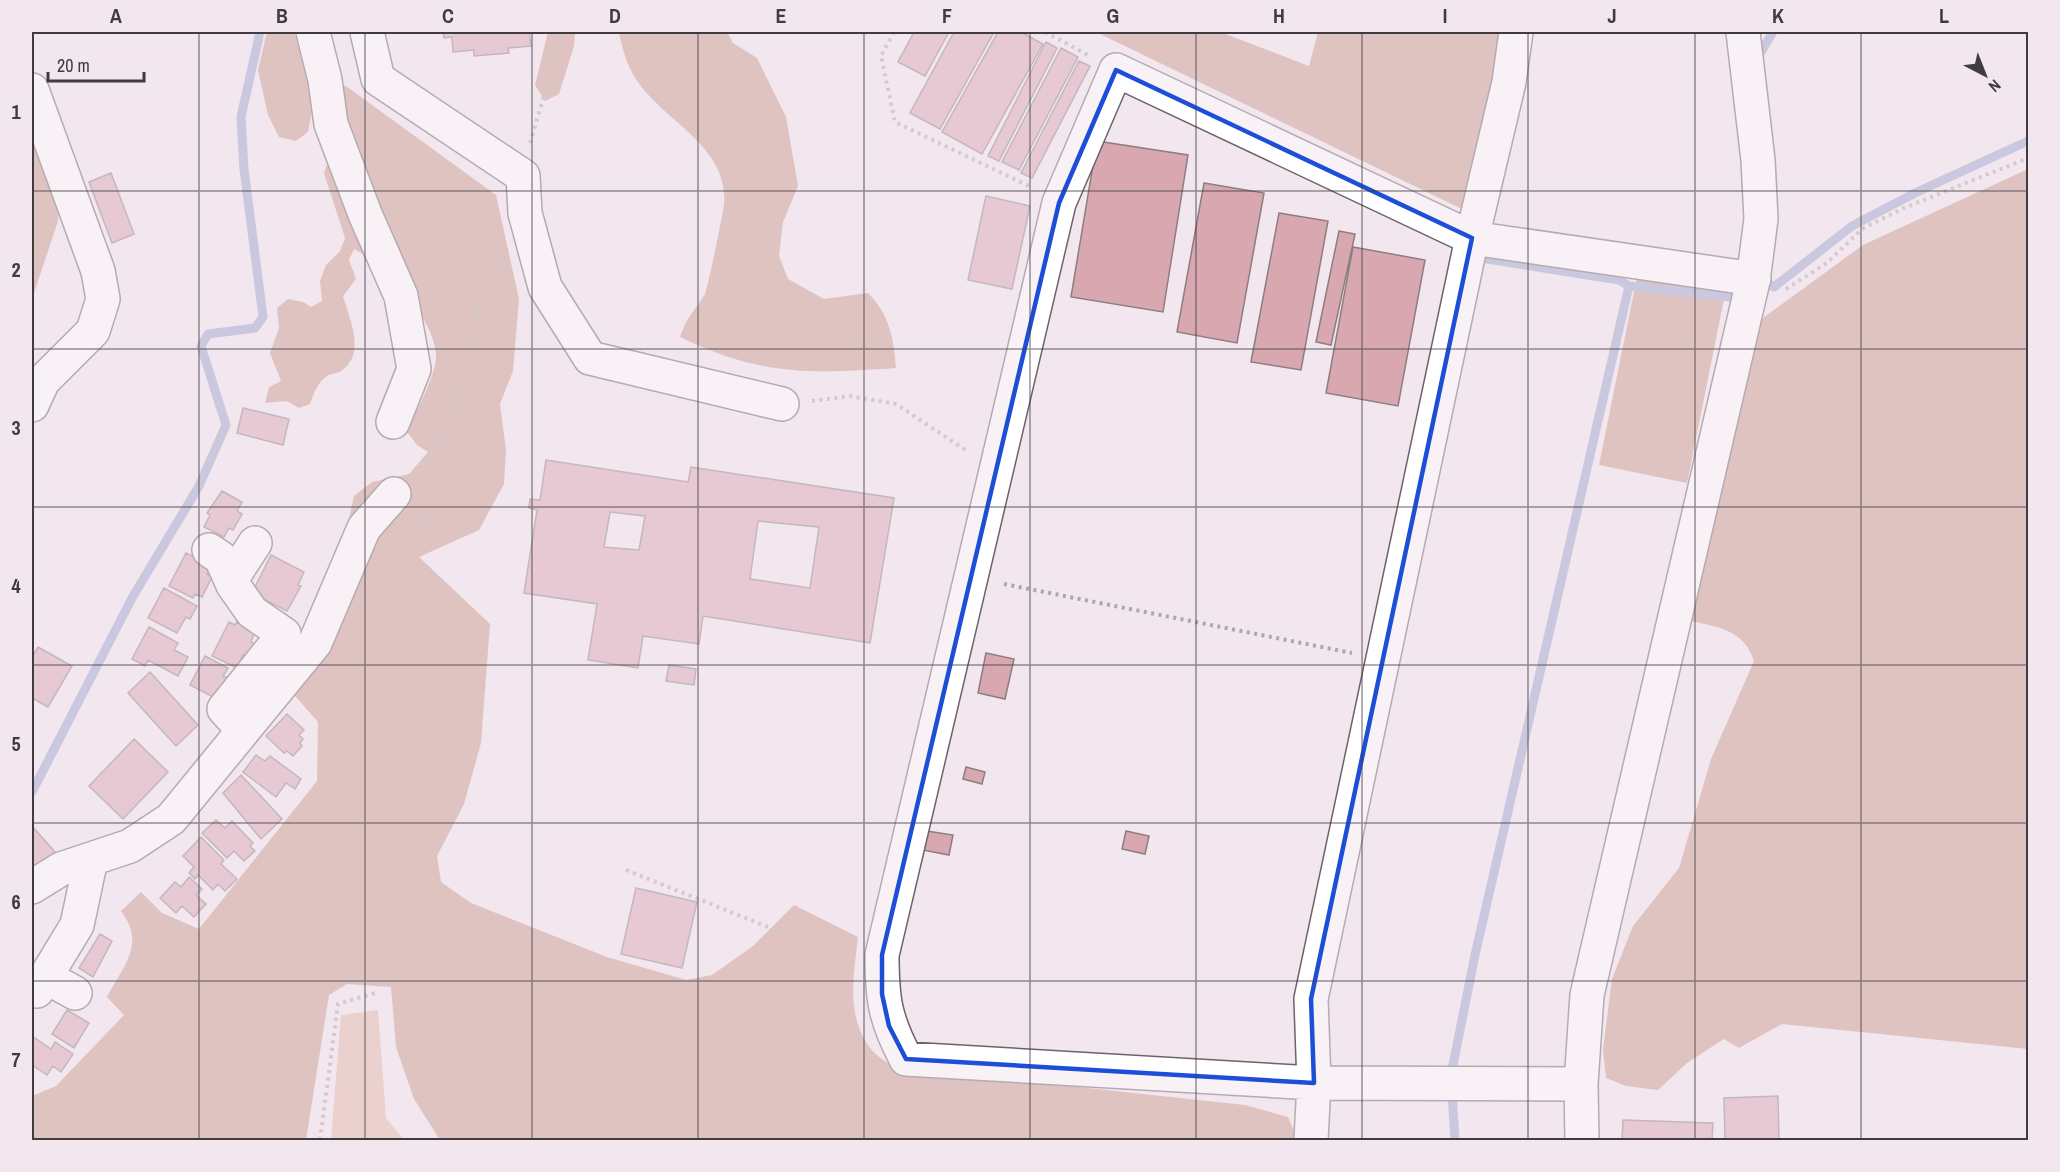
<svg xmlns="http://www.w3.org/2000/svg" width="2060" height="1172" font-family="'Archivo Narrow',sans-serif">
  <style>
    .green { fill: #e3b8a7 }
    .forest { fill: #c69a89 }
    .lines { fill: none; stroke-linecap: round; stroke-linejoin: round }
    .stream { stroke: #97a5cc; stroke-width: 9 }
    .building { fill: #d8a7af; stroke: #8c7e80; stroke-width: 1.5; fill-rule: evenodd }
    .minor-casing { stroke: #6d626a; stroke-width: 36 }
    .path { stroke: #afa6ad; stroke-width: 4; stroke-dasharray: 3 4.5; stroke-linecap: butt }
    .minor { stroke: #fff; stroke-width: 33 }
    .marked { fill: none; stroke: #1d4ed8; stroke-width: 4.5; stroke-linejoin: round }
    .grid { fill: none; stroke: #403b3f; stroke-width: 1.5; stroke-opacity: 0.55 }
    .neatline { fill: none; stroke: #403b3f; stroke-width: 2 }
    .grid-label { font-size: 20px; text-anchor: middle; font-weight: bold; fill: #403b3f }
  </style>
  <rect width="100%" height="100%" fill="#f2e6ef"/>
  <path class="green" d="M378 1010 386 1118 404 1140H331L341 1015Z"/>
  <path class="forest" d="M267 32H294L310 88 346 86 496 195 519 299 513 371 500 404 506 450 504 484 479 530 419 557 490 624 481 743 464 804 437 856 441 882 471 903 607 957 686 980 712 975 753 946 794 905 858 937C854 975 845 1016 871 1049 876 1056 886 1061 893 1067L1245 1105 1288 1117 1298 1140H440L414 1099 396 1047 391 987 347 984 329 995 306 1140H32V1096L56 1086 124 1015 107 997C124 965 146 944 121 911L141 892 162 913 199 929 317 781 318 722 280 679 343 546 354 496 372 482 409 474 428 452 417 445 407 432C415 413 438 373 436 353 432 316 386 265 354 249L349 260 356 279 343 296C349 318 367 354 341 371 337 374 331 373 327 376 317 383 314 393 310 404L299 408 287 401 265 403 269 387 281 381 270 353 279 328 277 308 288 299 303 302 311 307 322 301 320 281 326 265 340 251 345 238 324 173 332 149 313 105 308 132 296 141 279 137 268 115 258 70Z
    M548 32H575L574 46 559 94 545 101 535 85Z
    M619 32H727L733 43 757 58 786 117 798 186 783 222 779 256 788 279 824 299 868 293C889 314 894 338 896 368 810 374 760 376 680 337 687 316 695 311 705 294 708 286 723 215 724 204 729 151 673 125 643 89 629 72 623 53 619 32Z
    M1096 32H1220L1309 66 1318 32H1503L1491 101 1464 210Z
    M32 108 57 178 58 221 32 299Z
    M2028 169V1049L1782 1024 1739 1048 1724 1039 1687 1063 1658 1090 1626 1086 1606 1078 1603 1049 1612 979 1633 926 1679 868 1711 759 1754 661C1744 630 1719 627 1690 621L1752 326 1863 245Z
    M1637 277 1725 294 1687 483 1599 465Z"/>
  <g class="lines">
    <path class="stream" d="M1758 57 1773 32
      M1475 257 1619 280 1629 286 1730 297 1744 293
      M1761 288 1771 285 1774 287 1852 226 1917 192 2028 141
      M32 792 132 598 199 486 226 425 201 346 208 334 255 328 263 317 244 169 241 117 260 32
      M1455 1140 1451 1075 1475 955 1629 286"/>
  </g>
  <path class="building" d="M443 32H529L531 46 508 48 509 53 474 56V50L453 52 452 37 444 38Z
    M914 32H949L925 76 898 62Z
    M954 32H994L940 129 910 113Z
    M998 32H1021L1043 44 982 154 942 132Z
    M1046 42 1057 48 999 161 988 156Z
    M1061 48 1078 57 1019 170 1002 162Z
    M1079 61 1090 66 1032 178 1021 173Z
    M1097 141 1188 155 1163 312 1071 297Z
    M111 173 134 234 112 243 89 182Z
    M1204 183 1264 193 1237 343 1177 332Z
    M986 196 1030 206 1012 289 968 280Z
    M1279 213 1328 221 1301 370 1251 362Z
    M1339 231 1355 234 1331 345 1316 342Z
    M1353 247 1425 260 1398 406 1326 393Z
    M243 408 289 419 283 445 237 433Z
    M546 460 688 482 691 467 894 498 870 643 703 616 699 644 643 636 638 668 588 660 597 604 524 593 537 510 529 508 530 499 540 500ZM610 512 645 516 639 550 604 547ZM758 521 819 527 810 588 750 579Z
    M222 491 242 502 237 511 242 514 233 530 229 528 224 537 204 527 210 515 207 513Z
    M186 553 211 566 207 574 212 577 202 597 195 594 193 598 169 586Z
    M271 555 304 572 298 585 301 586 287 611 252 593Z
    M164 588 197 606 190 619 186 617 177 633 148 618Z
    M229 622 235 625 237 622 255 631 251 642 255 644 249 657 243 655 237 668 212 656Z
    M149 627 178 643 174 650 188 657 178 676 148 660 145 666 132 659Z
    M38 647 72 666 48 707 32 698V657Z
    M986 653 1014 659 1005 699 978 693Z
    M205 656 228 668 223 676 228 678 217 699 190 685Z
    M669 665 696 669 694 685 666 681Z
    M150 672 198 725 176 746 128 693Z
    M287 714 304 730 299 735 303 739 300 743 302 746 293 756 287 751 284 753 266 736Z
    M134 739 168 772 123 819 89 786Z
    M256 755 265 761 270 756 301 779 295 789 286 783 276 797 243 772Z
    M966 767 985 772 982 784 963 779Z
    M241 775 282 819 261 839 223 793Z
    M216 820 225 828 232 821 253 843 250 846 255 851 244 861 234 851 227 858 202 833Z
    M32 826 55 852 32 874Z
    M927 831 953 835 949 855 923 850Z
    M1126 831 1149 836 1145 854 1122 849Z
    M201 837 224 860 221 864 237 879 225 891 218 884 213 890 198 875 195 879 189 873 194 867 183 856Z
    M189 877 202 889 196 895 206 904 194 917 182 906 176 913 160 898 175 882 181 887Z
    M636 888 697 902 682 968 621 954Z
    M100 934 112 941 93 977 79 968Z
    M67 1010 89 1023 74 1048 52 1034Z
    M32 1036 51 1049 55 1042 73 1054 61 1072 53 1066 47 1075 32 1065Z
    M1778 1096 1779 1140H1725L1724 1098Z
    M1623 1120 1713 1123 1712 1140H1622Z"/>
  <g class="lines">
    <g class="minor-casing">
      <path id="minor" d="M313 32 325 80 331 124 365 214 401 296 414 369 393 422
        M367 32 378 79 523 176 525 213 545 287 590 358 782 404
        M32 90 98 271 103 299 93 331 43 381 32 405
        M209 550 221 558 233 585 252 612 284 634 224 709 243 730
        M231 580 255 543
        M32 887 61 869 130 846 171 819 315 643 364 528 394 494
        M46 977 75 993
        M37 991 77 925 91 859
        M1581 1084 1314 1083 906 1059C885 1019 882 1000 882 955L1059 203 1116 70 1472 238 1754 279
        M1311 1140 1314 1083 1311 999 1472 238 1509 82 1516 32
        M1582 1140 1581 1084 1587 995 1753 281 1761 219 1758 160 1743 32"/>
    </g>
    <path class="path" d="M894 32 881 56 895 122 1029 186
      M1045 32 1088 55
      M530 143 563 32
      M1786 289 1827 263 1862 229 1904 208 2028 158
      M812 401 850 396 896 404 967 451
      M415 470 442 441 462 389 479 303 501 255
      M418 515 435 530
      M1004 584 1352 653
      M626 870 848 959
      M320 1140 338 1004 378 992"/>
    <use href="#minor" class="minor"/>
  </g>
  <path d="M0 0H2060V1172H0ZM1116 70 1472 238 1311 999 1314 1083 906 1059 889 1026 882 994V955L1059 203Z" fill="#f2e6ef" fill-opacity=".55" fill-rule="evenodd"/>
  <path class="marked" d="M1116 70 1472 238 1311 999 1314 1083 906 1059 889 1026 882 994V955L1059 203Z"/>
  <path class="grid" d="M199 32V1140M365 32V1140M532 32V1140M698 32V1140M864 32V1140M1030 32V1140M1196 32V1140M1362 32V1140M1528 32V1140M1695 32V1140M1861 32V1140M32 191H2028M32 349H2028M32 507H2028M32 665H2028M32 823H2028M32 981H2028"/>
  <rect width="2060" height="1172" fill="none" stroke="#f2e6ef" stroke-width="66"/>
  <g transform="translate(1985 75) rotate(138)" stroke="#f2e6ef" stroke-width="4.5" paint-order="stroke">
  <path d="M0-4.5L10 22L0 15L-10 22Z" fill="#403b3f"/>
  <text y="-9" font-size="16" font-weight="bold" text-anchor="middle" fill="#403b3f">N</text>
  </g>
  <path d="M48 72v9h96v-9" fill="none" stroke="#403b3f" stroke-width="3"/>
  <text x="57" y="72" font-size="18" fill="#403b3f" stroke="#f2e6ef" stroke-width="4.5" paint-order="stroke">20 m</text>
  <rect x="33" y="33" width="1994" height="1106" class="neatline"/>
  <g class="grid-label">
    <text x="116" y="23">A</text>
    <text x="282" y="23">B</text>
    <text x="448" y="23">C</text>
    <text x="615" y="23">D</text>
    <text x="781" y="23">E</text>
    <text x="947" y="23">F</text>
    <text x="1113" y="23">G</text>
    <text x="1279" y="23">H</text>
    <text x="1445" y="23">I</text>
    <text x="1612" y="23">J</text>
    <text x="1778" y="23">K</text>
    <text x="1944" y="23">L</text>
    <text x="16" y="119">1</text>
    <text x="16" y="277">2</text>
    <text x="16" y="435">3</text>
    <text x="16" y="593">4</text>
    <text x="16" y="751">5</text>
    <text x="16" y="909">6</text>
    <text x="16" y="1067">7</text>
  </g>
</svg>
